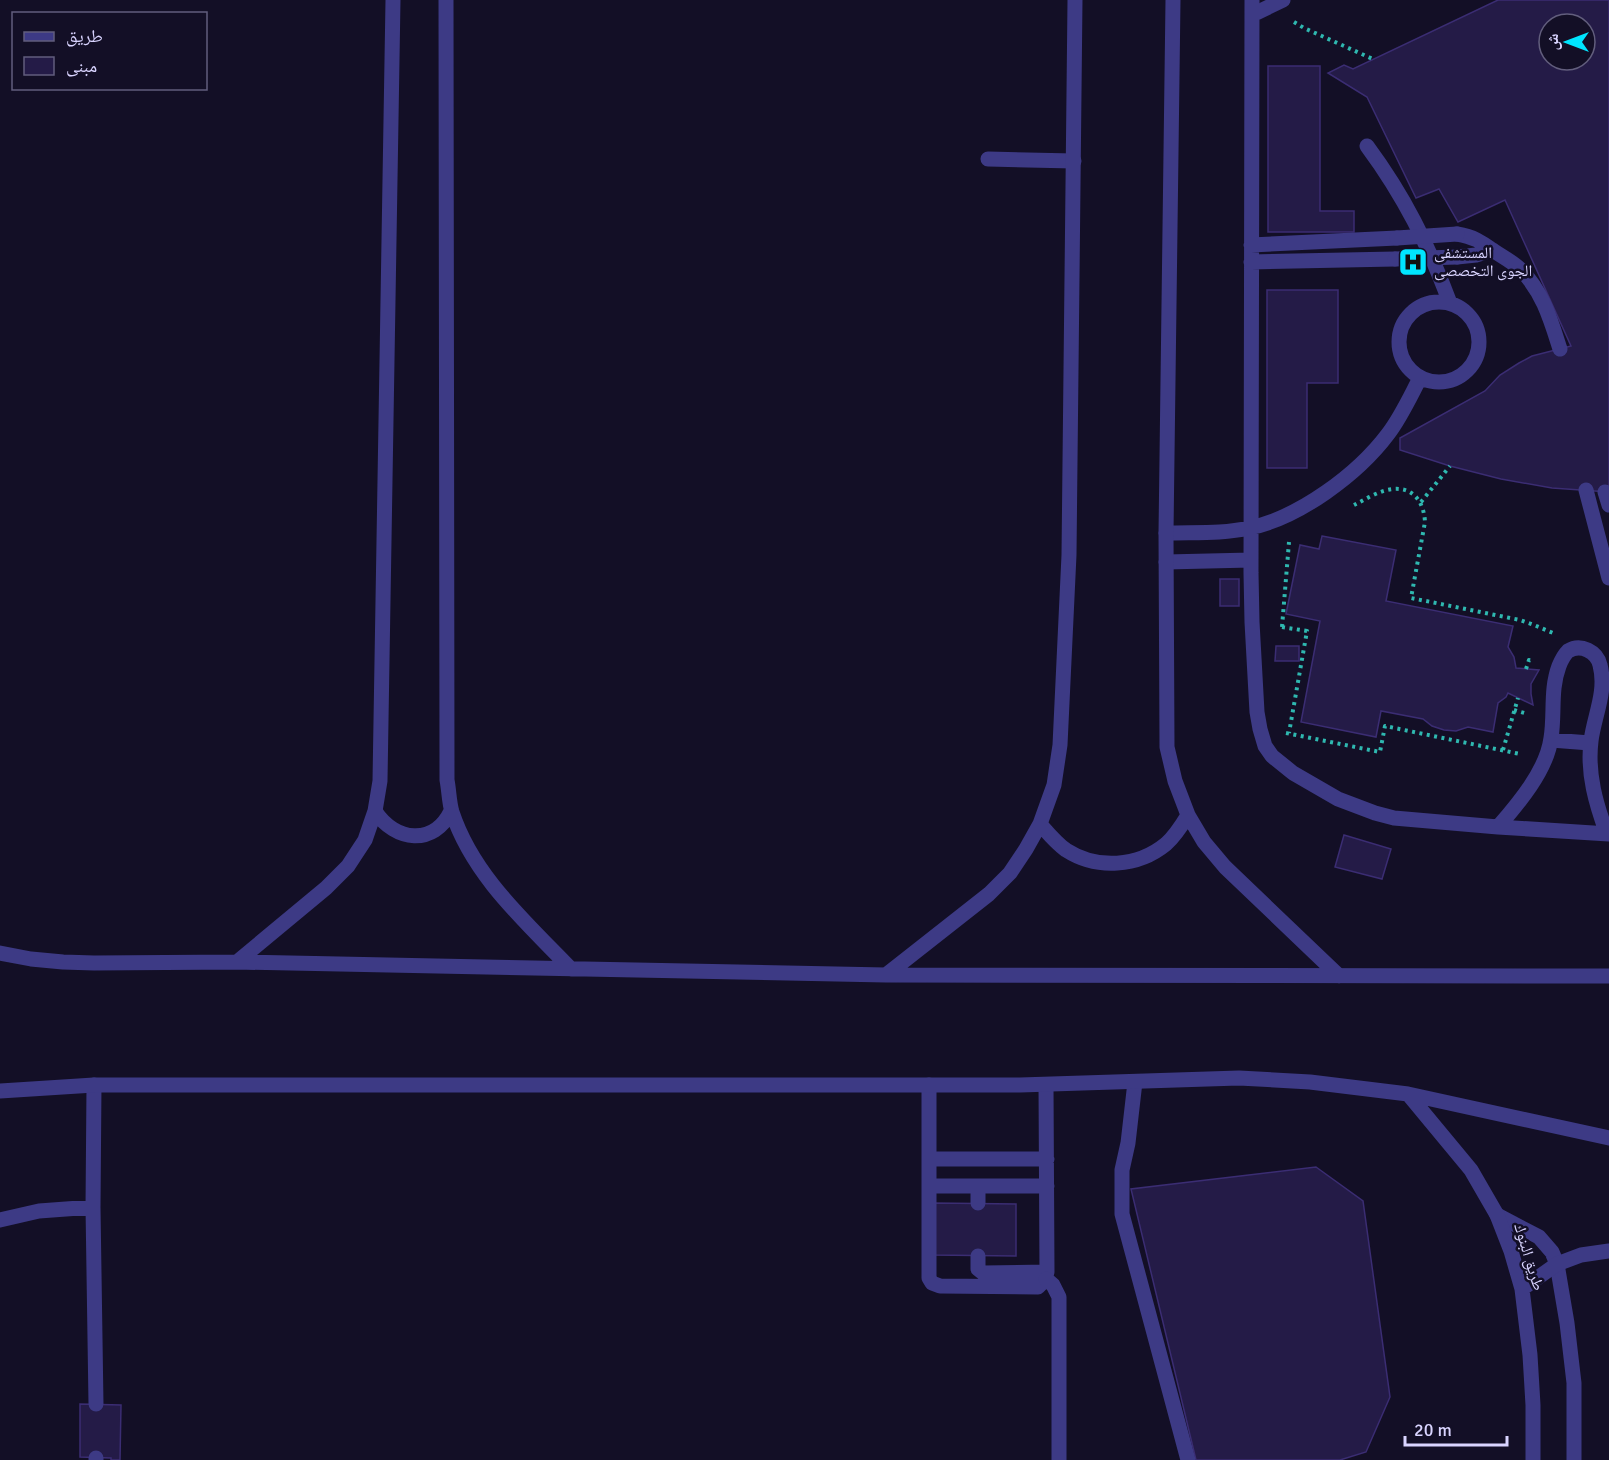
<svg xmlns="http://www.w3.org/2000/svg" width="1609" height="1460" font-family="Signika,'Noto Naskh Arabic',sans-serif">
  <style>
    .building { fill: #241b47; stroke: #3b2d73; stroke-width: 1.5; fill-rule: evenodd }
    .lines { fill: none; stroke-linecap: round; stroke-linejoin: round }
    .path { stroke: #2fb8b0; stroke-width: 4; stroke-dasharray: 3 4.5; stroke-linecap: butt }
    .service { stroke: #3d3a85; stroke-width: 15 }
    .minor { stroke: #3d3a85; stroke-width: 15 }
    .tertiary { stroke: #3d3a85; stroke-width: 15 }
    .service-bridge { stroke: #3d3a85; stroke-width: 15 }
    .labels { text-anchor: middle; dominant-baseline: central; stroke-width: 5; stroke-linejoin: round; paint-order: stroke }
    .poi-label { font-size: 16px; fill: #d9d4ff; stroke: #130f26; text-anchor: start }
    .street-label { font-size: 16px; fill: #d9d4ff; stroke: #130f26 }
  </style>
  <rect width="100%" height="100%" fill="#130f26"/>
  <path class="building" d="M1498 0H1609V492L1552 488 1501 479 1450 466 1400 450V438L1485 391 1500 375 1519 363 1532 356 1571 346 1505 200 1458 222 1439 189 1416 198 1367 97 1328 73 1344 65 1353 69ZM1549 24H1585V60H1549Z
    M1268 66H1320V211H1354V232H1268Z
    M1267 290H1338V383H1307V468H1267Z
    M1322 536 1396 550 1386 601 1513 626 1508 647 1514 657 1516 668 1539 670 1531 684V694L1533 705 1508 693 1506 697 1498 703 1493 732 1468 727 1456 731 1444 730 1432 726 1423 719 1381 711 1376 737 1301 722 1320 621 1286 614 1300 545 1319 549Z
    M1220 579H1239V606H1220Z
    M1276 646H1299V661H1275Z
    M1344 835 1391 849 1382 879 1335 867Z
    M1316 1167 1363 1201 1390 1397 1366 1452 1340 1460H1196L1131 1189Z
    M934 1203 1016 1204V1256L933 1255Z
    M80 1404 121 1405 120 1460H111V1458L80 1457Z"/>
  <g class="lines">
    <path class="path" d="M1294 22 1304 28 1375 60
      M1421 502 1450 466
      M1354 505C1366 499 1380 490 1393 489 1415 487 1424 504 1425 522L1411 598 1520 620 1534 625 1553 633
      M1282 627 1289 542
      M1282 627 1307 631 1289 733
      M1526 669 1529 660 1534 662
      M1514 710 1528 714
      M1286 733 1380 752 1385 726 1520 754
      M1503 750 1518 698"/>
    <path class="service" d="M1252 0 1251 573 1252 622 1257 712 1260 729 1265 746 1272 756 1293 773 1338 799 1375 813 1394 818 1498 827 1609 834
      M1252 15 1283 0
      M1367 146C1404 196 1428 244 1450 303
      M988 159 1074 161
      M1457 234C1474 237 1480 241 1494 251 1503 257 1513 262 1521 270 1543 292 1551 321 1560 349
      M1251 245 1397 238
      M1457 257 1476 255 1493 250
      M1251 262 1395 259
      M1399 342a40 40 0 1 1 80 0a40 40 0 1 1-80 0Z
      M1586 490 1609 578
      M1605 492 1609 505
      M1166 533C1194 532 1222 534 1249 528 1299 518 1358 474 1388 434 1401 417 1410 397 1420 378
      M1166 562 1251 560
      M1551 740 1590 743
      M1498 827C1518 804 1547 770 1551 738 1555 714 1550 690 1559 666 1561 661 1564 655 1568 651 1581 643 1597 652 1600 665 1607 692 1594 716 1591 741 1587 774 1596 804 1607 834
      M1135 1082 1128 1143 1122 1170V1214L1188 1460
      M94 1085 93 1207 96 1404
      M929 1085V1278L932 1283 940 1286 1038 1287 1044 1281 1047 1272 1046 1085
      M929 1159H1047
      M929 1186H1047
      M978 1186V1203
      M1497 1215 1539 1237 1552 1252 1557 1264 1567 1323 1574 1383V1460
      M0 1220 39 1211 93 1207
      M978 1256V1269L983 1273 1047 1272
      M96 1460V1458"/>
    <path class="minor" d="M1046 1279 1053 1285 1059 1297V1460"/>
    <path class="tertiary" d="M446 0 447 780C449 790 449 802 452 812 473 876 526 922 571 969
      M1173 0 1166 533 1167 747 1175 781 1188 815 1204 842 1225 867 1339 976
      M375 811C395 842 434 846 451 811
      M1040 824C1048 833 1056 843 1066 850 1097 870 1138 867 1166 844 1175 836 1182 825 1188 815
      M0 953 31 959 63 962 94 963 237 962 886 975 1609 976
      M237 962 326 888 348 866 365 840 375 811 380 781 393 0
      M886 975 989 894 1010 873 1026 849 1040 824 1054 785 1060 745 1069 555 1075 0
      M0 1091 94 1085H1020L1239 1078 1310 1082 1408 1094 1609 1138
      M1408 1094 1471 1170 1497 1215 1511 1251 1522 1289 1530 1355 1533 1405V1460
      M1522 1289 1557 1264 1581 1255 1609 1251"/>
    <path class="service-bridge" d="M1397 238 1457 234
      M1395 259 1457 257"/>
  </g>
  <defs>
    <g id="hospital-square" transform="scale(1.5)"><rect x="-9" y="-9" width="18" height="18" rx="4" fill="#00e5ff" stroke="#130f26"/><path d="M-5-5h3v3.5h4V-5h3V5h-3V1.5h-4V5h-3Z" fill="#111"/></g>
  </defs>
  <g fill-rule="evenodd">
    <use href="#hospital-square" x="1413" y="262"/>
  </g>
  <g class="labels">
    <g class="poi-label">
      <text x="1434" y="253">المستشفى<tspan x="1434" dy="18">الجوى التخصصى</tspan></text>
    </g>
    <g class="street-label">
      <text transform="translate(1529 1257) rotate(73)">طريق البنوك</text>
    </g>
  </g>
  <rect x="12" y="12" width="195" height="78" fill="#130f26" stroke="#625e7d" stroke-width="1.5"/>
  <rect x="24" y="32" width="30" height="9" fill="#3d3a85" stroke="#625e7d" stroke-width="1.5"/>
  <text x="66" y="42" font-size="18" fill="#d9d4ff">طريق</text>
  <rect x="24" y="57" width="30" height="18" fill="#241b47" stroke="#625e7d" stroke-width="1.5"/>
  <text x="66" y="72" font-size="18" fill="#d9d4ff">مبنى</text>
  <g transform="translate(1567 42) rotate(270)"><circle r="28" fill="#130f26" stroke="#625e7d" stroke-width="1.5"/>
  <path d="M0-4.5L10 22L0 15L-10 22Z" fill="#00e5ff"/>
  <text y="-9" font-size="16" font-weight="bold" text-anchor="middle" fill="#d9d4ff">ش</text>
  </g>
  <path d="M1405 1436v9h102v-9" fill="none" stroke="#d9d4ff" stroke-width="3"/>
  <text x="1414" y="1436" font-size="18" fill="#d9d4ff" stroke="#130f26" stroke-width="4.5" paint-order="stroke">20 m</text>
</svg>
